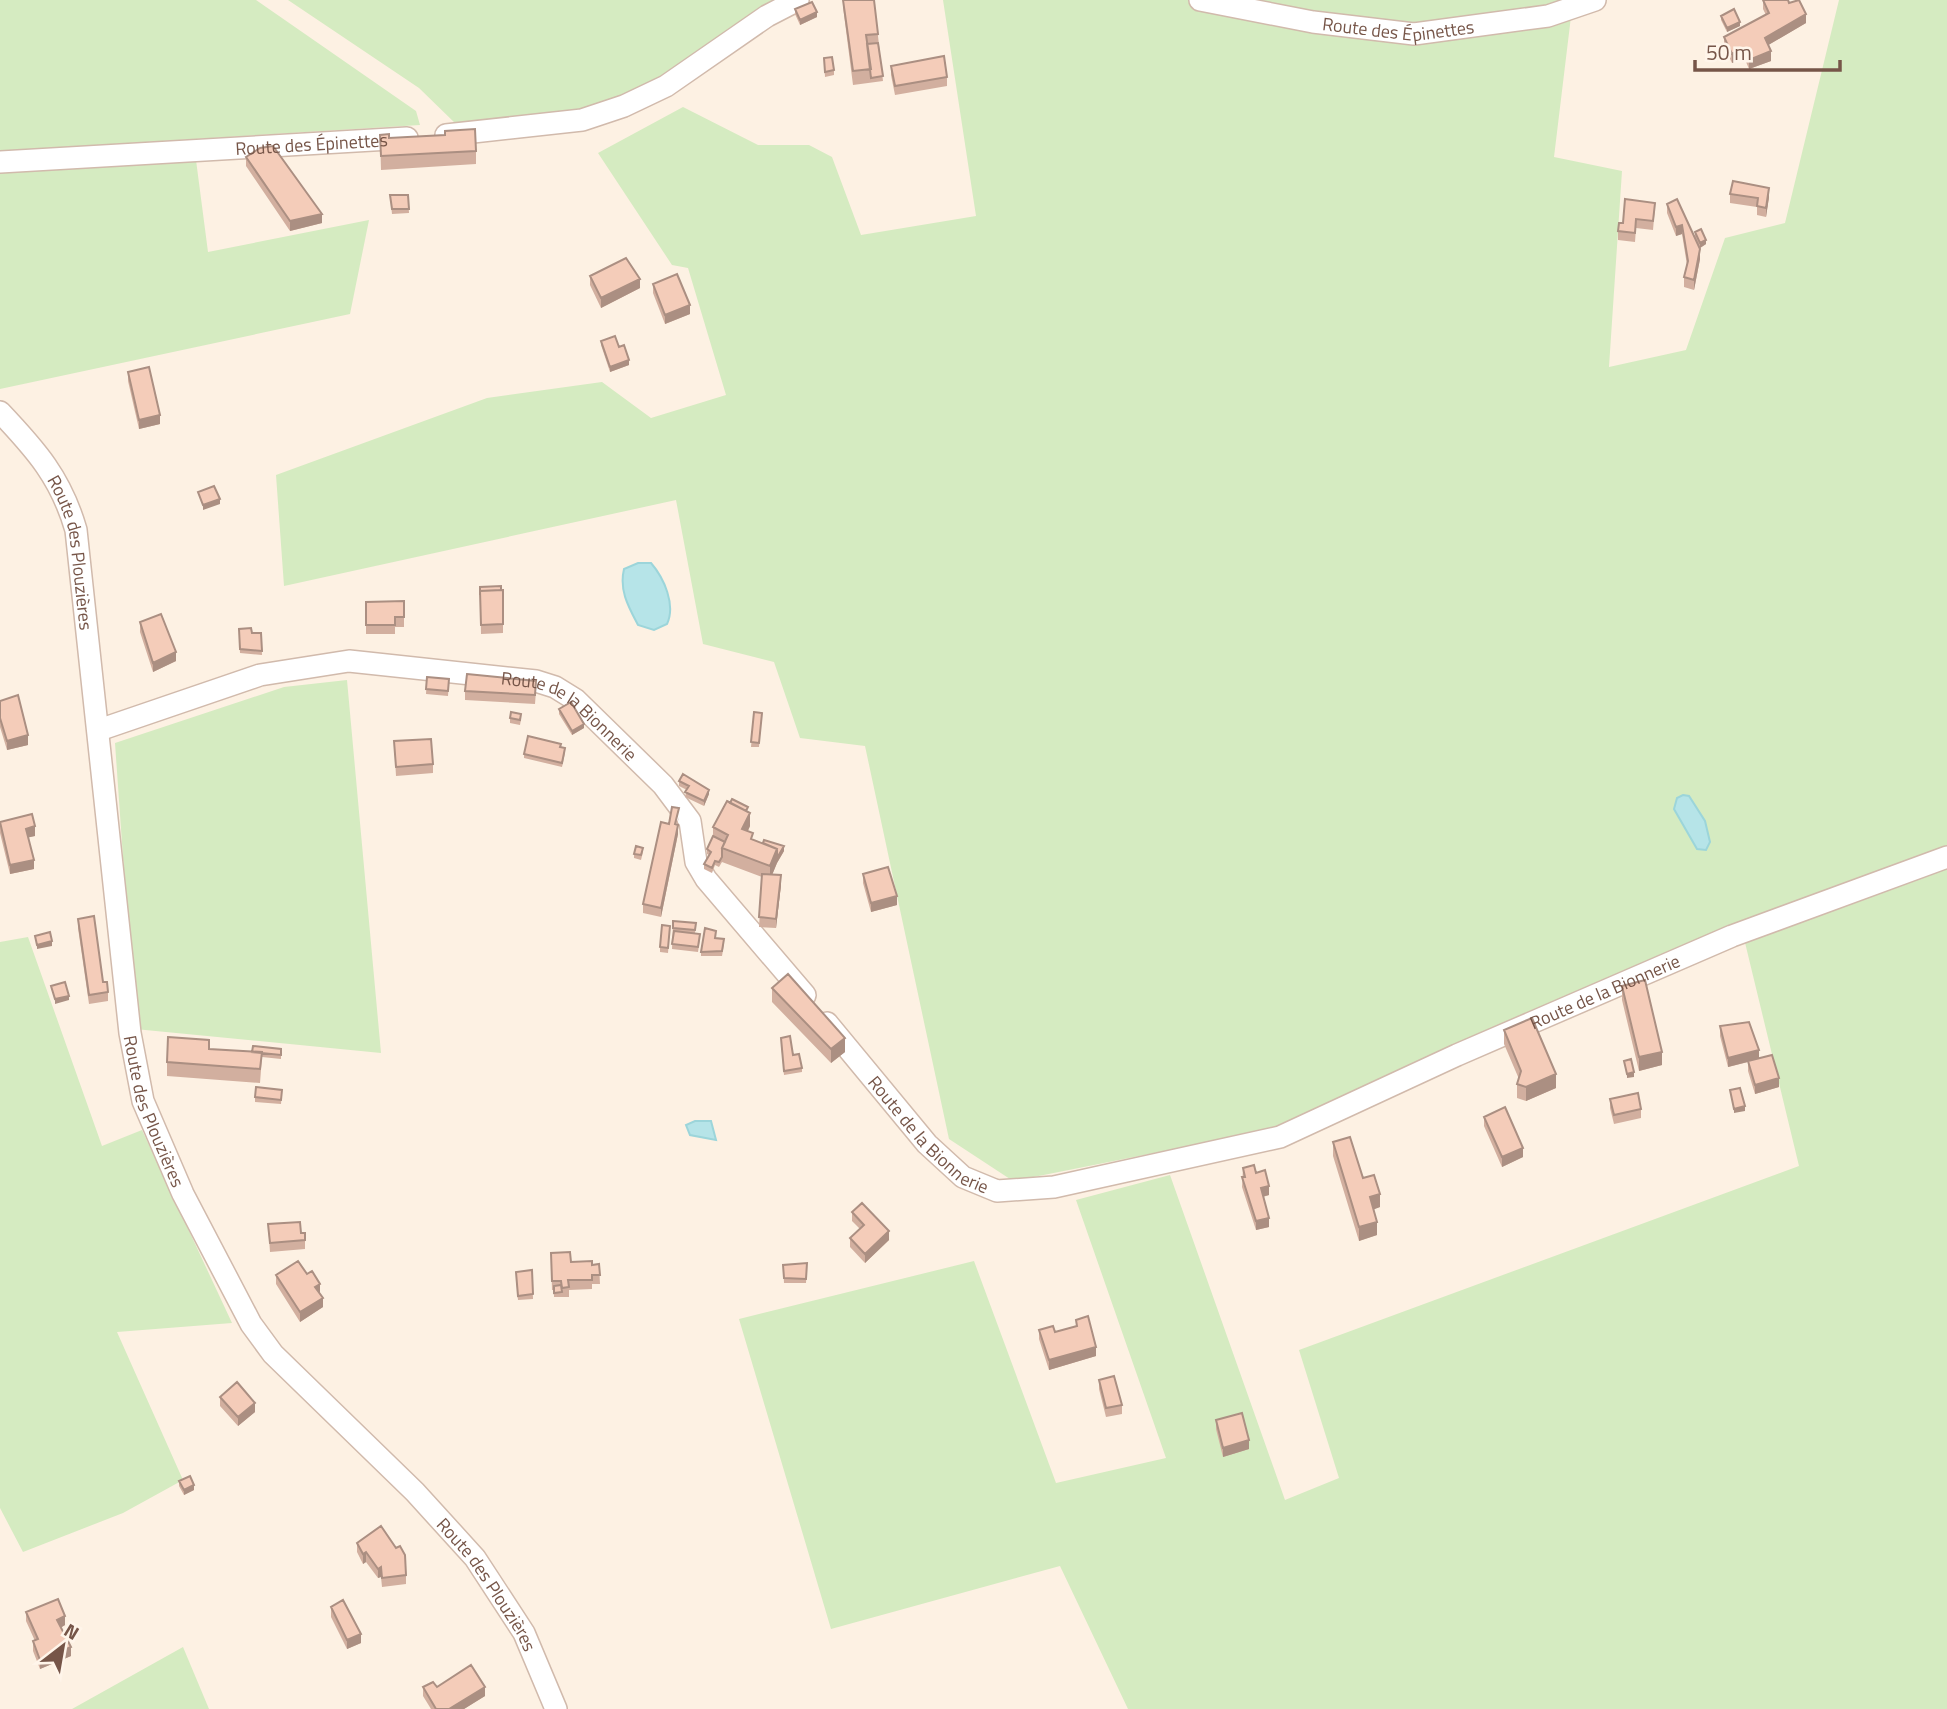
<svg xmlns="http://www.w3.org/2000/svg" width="1947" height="1709" font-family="'Titillium Web',sans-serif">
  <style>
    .green { fill: #d5ebc1 }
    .water { fill: #b6e4e8; stroke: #9cd5da; stroke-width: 2 }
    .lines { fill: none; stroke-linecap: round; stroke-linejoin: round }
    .minor-casing { stroke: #d1baac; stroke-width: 24 }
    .minor { stroke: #fff; stroke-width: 21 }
    .wall { fill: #d2af9f }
    .shaded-wall { fill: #ab8f82 }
    .building { fill: #f4ccb9; stroke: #ab8f82; stroke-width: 2 }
    .labels { text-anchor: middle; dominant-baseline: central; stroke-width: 6; stroke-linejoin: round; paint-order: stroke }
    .street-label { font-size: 18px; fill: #765548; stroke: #fff5ea }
  </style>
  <rect width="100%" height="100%" fill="#fdf1e3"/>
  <path class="green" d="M0 0H256L416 111 420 125 0 151Z
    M288 0H780C715 46 650 96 569 113 533 121 494 121 457 125L419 88Z
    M943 0H1573L1554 157 1622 171 1609 367 1686 350 1725 238 1785 223 1839 0H1947V1709H1128L1060 1566 831 1629 739 1319 974 1261 1056 1483 1166 1458 1076 1200 1170 1175 1285 1500 1339 1478 1299 1350 1799 1166 1741 926 1299 1124 1013 1181 949 1139 865 746 800 738 774 662 703 644 676 500 284 586 276 475 487 398 602 382 651 418 726 395 688 268 672 265 598 153 683 107 758 145H809L832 157 861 235 976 216Z
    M196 160 208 252 369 220 350 314 0 389V171Z
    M347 680 381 1053 135 1029 115 743 284 687Z
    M28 937 102 1146 142 1130 232 1323 117 1332 183 1480 123 1513 23 1552 0 1508V942Z
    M183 1647 209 1709H72Z"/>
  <path class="water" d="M638 563H651C664 578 676 605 667 624L654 630 638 625C628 606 619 590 624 569Z
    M1683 795 1689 796 1705 821 1710 842 1706 850 1697 849 1674 809 1677 798Z
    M695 1121H711L716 1140 690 1135 686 1125Z"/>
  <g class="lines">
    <g class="minor-casing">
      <g id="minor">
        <path id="s1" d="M1200 0 1313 22 1414 34 1548 16 1595 0"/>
        <path d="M446 135 582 120 624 106 666 86 767 16 798 0"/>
        <path id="s2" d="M0 162 407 138"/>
        <path id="s3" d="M0 412C36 450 61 478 76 530L130 1033 143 1101 183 1194 251 1324 273 1354 415 1492 475 1558 524 1633 556 1709"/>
        <path id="s4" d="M99 730 260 675 349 661 536 681 555 687 576 700 663 785 690 821 696 862 706 879 805 995"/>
        <path id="s5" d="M827 1023 927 1144 963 1177 997 1191 1054 1187 1280 1137 1457 1055 1732 936 1947 857"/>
      </g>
    </g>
    <use href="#minor" class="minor"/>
  </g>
  <path class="wall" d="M843 0H874L883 81 853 85 843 7Z
    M1763 0 1789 3 1806 23 1768 45 1771 61 1749 69 1744 57 1732 63 1724 46V37L1766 15 1763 9Z
    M795 9 817 17 800 25 795 14Z
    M1721 16 1740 26 1727 32 1721 20Z
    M824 58 834 70V75L825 77Z
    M891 66 947 77V86L895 95 891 75Z
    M380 135 389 138 476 151V164L381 170Z
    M246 157 322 223 290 231 246 166Z
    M1730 194 1769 197 1766 217 1757 215V207L1730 203Z
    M390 195H408L409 213 392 214Z
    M1667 204 1700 259 1694 290 1684 287V277L1687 265 1682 234 1676 236 1667 213Z
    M1655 207 1653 230 1636 228 1635 242 1618 240V231L1623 223Z
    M1695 232 1706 244 1700 248 1695 237Z
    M590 276 640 288 601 308 590 285Z
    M653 284 690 314 665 324 653 293Z
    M601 341 619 347 629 365 610 372 601 345Z
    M128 372 160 424 139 429 128 381Z
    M480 587 503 590V633L481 634Z
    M404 601V627H395V634H366V602Z
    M140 622 176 661 153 672 140 632Z
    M239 629 252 633H261L262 655 240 653Z
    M427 677 449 679 448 696 426 694Z
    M465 691H536L535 704 465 700Z
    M0 701 28 745 7 750 0 727Z
    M559 709 584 728 572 735 559 714Z
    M754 712 762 713 759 747H751Z
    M510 718 521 719 520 725 510 723Z
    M394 741 433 764V773L396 776Z
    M565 753 562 767 524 758V754Z
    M679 781 709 794 704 806 685 797 687 790 679 786Z
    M748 812 750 826 748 831 753 840 784 851 777 863 772 875 781 885 776 928 759 927 762 877 722 862 719 867 715 865 712 873 704 869V864L709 855 707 854V849L713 836V827Z
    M679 817 677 825 678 834 661 917 643 913V904Z
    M0 822 35 836 28 837 34 869 10 874 0 833Z
    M643 852 641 860 634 858V854Z
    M863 874 897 905 871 912 863 883Z
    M78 919 108 992V1001L89 1004 78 928Z
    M673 921 696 923 695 933 700 938 698 952 672 949Z
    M670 926 668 953 660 952V947Z
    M716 938 724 944 722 956H701V952Z
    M1622 986 1662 1065 1639 1071 1622 1000Z
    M772 988 845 1052 831 1063 772 1002Z
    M1720 1026 1759 1058 1779 1087 1755 1094 1748 1071V1062L1728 1067 1720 1036Z
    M1504 1030 1556 1088 1526 1101 1517 1098V1084L1519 1079 1504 1044Z
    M781 1043 793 1055 802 1068V1072L784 1075Z
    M209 1049 252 1052 281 1049V1059L262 1057 260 1083 167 1076V1062Z
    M282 1090 281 1104 255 1102V1097Z
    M1610 1099 1641 1109V1118L1614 1124 1610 1108Z
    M1484 1117 1523 1157 1502 1167 1484 1126Z
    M1333 1142 1363 1178 1380 1207 1373 1209 1377 1235 1359 1241 1333 1156Z
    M1243 1168 1256 1173 1269 1195 1263 1197 1269 1227 1256 1230 1242 1187Z
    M852 1212 889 1240 865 1263 850 1247V1238L860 1229 852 1221Z
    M268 1224 301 1233H305V1249L270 1252Z
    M551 1253 571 1262 592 1265 599 1264 600 1284H592V1289L569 1290V1297H554V1290H552Z
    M807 1263 806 1283H784L783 1265Z
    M532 1270 533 1299 518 1300 516 1277Z
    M307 1274 320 1293 323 1307 300 1322 276 1284V1275Z
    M1076 1320 1096 1356 1049 1370 1039 1339V1330L1055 1332 1076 1326Z
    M1099 1380 1122 1405V1414L1106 1417 1099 1389Z
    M220 1397 255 1412 238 1426 220 1406Z
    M1216 1420 1249 1449 1223 1457 1216 1429Z
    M179 1481 194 1490 184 1495 179 1486Z
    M357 1543 406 1575V1584L382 1587 381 1577 378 1578 366 1562 363 1564 357 1552Z
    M331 1607 361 1643 347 1649 331 1617Z
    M26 1612 65 1625 60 1628 71 1656 40 1669 33 1651V1641H35L26 1621Z
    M423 1687H437L485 1696 464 1709H431L423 1696Z"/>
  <path class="shaded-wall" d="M817 12V17L800 25V20Z
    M1806 14V23L1765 47V38Z
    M1740 22V26L1727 32V28Z
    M1744 48V57L1732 63V54Z
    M1771 51V61L1749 69V60Z
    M1769 188V197L1766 217V208Z
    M322 214V223L290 231V221Z
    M1682 225V234L1676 236V227Z
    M1706 240V244L1700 248V243Z
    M1700 249V259L1694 290V280Z
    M640 279V288L601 308V298Z
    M690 305V314L665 324V315Z
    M629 360V365L610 372V367Z
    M160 415V424L139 429V420Z
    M220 499V504L203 510V505Z
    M176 652V661L153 672V663Z
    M584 724V728L572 735V731Z
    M28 735V745L7 750V741Z
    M709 790V794L704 806V801Z
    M750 813V826L742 843V829Z
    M678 825V834L661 917V908Z
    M35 826V836L26 838V829Z
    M784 846V851L777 863V858Z
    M777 849V863L770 880V866Z
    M34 860V869L10 874V865Z
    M781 875V885L776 928V919Z
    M897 896V905L871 912V903Z
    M52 941V946L37 949V945Z
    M69 996V1000L55 1004V999Z
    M845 1038V1052L831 1063V1049Z
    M1759 1050V1059L1728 1067V1058Z
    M1662 1052V1065L1639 1071V1057Z
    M1634 1072V1077L1627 1078V1074Z
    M1556 1074V1088L1526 1101V1087Z
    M1779 1078V1087L1755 1094V1085Z
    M1745 1106V1111L1734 1113V1109Z
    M1523 1148V1157L1502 1167V1157Z
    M1269 1186V1195L1261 1197V1188Z
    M1380 1194V1207L1370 1211V1197Z
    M1269 1218V1227L1256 1230V1221Z
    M1377 1222V1235L1359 1241V1227Z
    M889 1231V1240L865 1263V1254Z
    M320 1284V1293L315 1296V1287Z
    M323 1298V1307L300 1322V1312Z
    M1096 1347V1356L1049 1370V1360Z
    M255 1403V1412L238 1426V1417Z
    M1249 1440V1449L1223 1457V1448Z
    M194 1485V1490L184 1495V1490Z
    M366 1552V1562L363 1564V1554Z
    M381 1567V1577L378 1578V1569Z
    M65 1616V1625L57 1630V1620Z
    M361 1634V1643L347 1649V1640Z
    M71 1647V1656L40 1669V1660Z
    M485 1687V1696L464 1709H449Z"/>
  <path class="building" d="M843 0H874L878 34 866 35 871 69 853 71Z
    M1763 0H1788L1789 3 1799 0 1806 14 1765 38 1771 51 1749 60 1744 48 1732 54 1724 37 1769 13Z
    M812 2 817 12 800 20 795 9Z
    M1734 9 1740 22 1727 28 1721 16Z
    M878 43 883 76 871 78 867 44Z
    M944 56 947 77 895 86 891 66Z
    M832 57 834 70 825 72 824 58Z
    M475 129 476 151 381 156 380 135 389 134V138L445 135V131Z
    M273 146 322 214 290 221 246 157 260 148Z
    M1733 181 1769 188 1766 208 1757 206 1758 198 1730 194Z
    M390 195H408L409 209H392Z
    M1625 199 1655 203 1653 221 1636 219 1635 233 1618 231 1619 223H1623Z
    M1677 199 1700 249 1694 280 1684 277 1688 261 1682 225 1676 227 1667 204Z
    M1701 229 1706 240 1700 243 1695 232Z
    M626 258 640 279 601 298 590 276Z
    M677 274 690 305 665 315 653 284Z
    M615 336 619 347 624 345 629 360 610 367 601 341Z
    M149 367 160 415 139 420 128 372Z
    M214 486 220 499 203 505 198 492Z
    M501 586V590L480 591V595V587Z
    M503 590V624L481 625 480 591Z
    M404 601V617H395V625H366V602Z
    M161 614 176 652 153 663 140 622Z
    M251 628 252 633H261L262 651 240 649 239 629Z
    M467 674 536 681 535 695 465 691Z
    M427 677 449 679 448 691 426 689Z
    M18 695 28 735 7 741 0 718V701Z
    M571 702 584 724 572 731 559 709Z
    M511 712 521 714 520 720 510 718Z
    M754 712 762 713 759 743 751 742Z
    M528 736 561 744 560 747 565 748 562 763 524 754Z
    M431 739 433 764 396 767 394 741Z
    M683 774 709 790 704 801 685 792 689 786 679 781Z
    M732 799 748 807 746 811 730 803Z
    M727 801 750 813 742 829 753 833 751 839 777 849 770 866 722 848 728 835 713 827Z
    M672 807 679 808 675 824 678 825 661 908 643 904 661 822 669 824Z
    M32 814 35 826 26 829 34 860 10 865 0 822Z
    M713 836 725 842 722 848V857L719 862 715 861 712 868 704 864 711 852 707 849Z
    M764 840 784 846 777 858V849L763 843Z
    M636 846 643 848 641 855 634 854Z
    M888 867 897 896 871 903 863 874Z
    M762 874 781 875 776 919 759 917Z
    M94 916 103 982H107L108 992 89 995 78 919Z
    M673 921 696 923 695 930 673 928Z
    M662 925 670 926 668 948 660 947Z
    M705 928 716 931 715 938 724 939 722 951 701 952Z
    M674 931 700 934 698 947 672 944Z
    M50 932 52 941 37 945 35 936Z
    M788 974 845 1038 831 1049 772 988Z
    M1645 980 1662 1052 1639 1057 1622 986Z
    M65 982 69 996 55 999 51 986Z
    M1532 1018 1556 1074 1526 1087 1517 1084 1521 1071 1504 1030Z
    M1749 1022 1759 1050 1728 1058 1720 1026Z
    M790 1036 793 1055 799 1054 802 1068 784 1071 781 1038Z
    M168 1037 209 1040V1049L262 1052 260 1069 167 1062Z
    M253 1046 281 1049V1055L252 1052Z
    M1772 1055 1779 1078 1755 1085 1748 1061Z
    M1631 1059 1634 1072 1627 1074 1624 1061Z
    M256 1087 282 1090 281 1100 255 1097Z
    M1740 1088 1745 1106 1734 1109 1730 1090Z
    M1638 1093 1641 1109 1614 1115 1610 1099Z
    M1505 1107 1523 1148 1502 1157 1484 1117Z
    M1350 1137 1363 1178 1374 1175 1380 1194 1370 1197 1377 1222 1359 1227 1333 1142Z
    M1254 1165 1256 1173 1265 1170 1269 1186 1261 1188 1269 1218 1256 1221 1242 1177H1245L1243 1168Z
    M862 1203 889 1231 865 1254 850 1238 864 1225 852 1212Z
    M300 1222 301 1233H305V1240L270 1243 268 1224Z
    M570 1252 571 1262 592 1261V1265L599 1264 600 1275H592V1280H568L569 1287 562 1288 561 1281H552L551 1253Z
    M298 1261 307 1274 312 1271 320 1284 315 1287 323 1298 300 1312 276 1275Z
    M807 1263 806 1279 784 1278 783 1265Z
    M532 1270 533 1294 518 1296 516 1272Z
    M561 1285 562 1292 554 1293V1286Z
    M1088 1316 1096 1347 1049 1360 1039 1330 1053 1326 1055 1332 1077 1326 1076 1320Z
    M1114 1376 1122 1405 1106 1408 1099 1380Z
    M237 1382 255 1403 238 1417 220 1397Z
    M1242 1413 1249 1440 1223 1448 1216 1420Z
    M190 1476 194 1485 184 1490 179 1481Z
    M381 1526 396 1548 400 1546 405 1555 406 1575 382 1578 381 1567 378 1569 366 1552 363 1554 357 1543Z
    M58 1599 65 1616 57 1620 71 1647 40 1660 33 1641 38 1639 26 1612Z
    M343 1600 361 1634 347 1640 331 1607Z
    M471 1665 485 1687 449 1709H436L423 1687 433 1682 437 1687Z"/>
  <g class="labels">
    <g class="street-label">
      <text stroke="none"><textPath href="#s1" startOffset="201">Route des Épinettes</textPath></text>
      <text stroke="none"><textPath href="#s2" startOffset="312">Route des Épinettes</textPath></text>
      <text stroke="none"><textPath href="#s3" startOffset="163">Route des Plouzières</textPath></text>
      <text stroke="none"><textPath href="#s4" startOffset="494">Route de la Bionnerie</textPath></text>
      <text stroke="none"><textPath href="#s5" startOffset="887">Route de la Bionnerie</textPath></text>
      <text stroke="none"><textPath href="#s3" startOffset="730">Route des Plouzières</textPath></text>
      <text stroke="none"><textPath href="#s5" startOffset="152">Route de la Bionnerie</textPath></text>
      <text stroke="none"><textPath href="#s3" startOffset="1318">Route des Plouzières</textPath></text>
    </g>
  </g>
  <g transform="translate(63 1646) rotate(31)" stroke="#fff5ea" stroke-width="5" paint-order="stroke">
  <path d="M0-5L12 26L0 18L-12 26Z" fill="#765548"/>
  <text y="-10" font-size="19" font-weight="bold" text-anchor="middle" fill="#765548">N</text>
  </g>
  <path d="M1695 60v10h145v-10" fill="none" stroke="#765548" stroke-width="3.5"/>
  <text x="1706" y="60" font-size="21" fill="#765548" stroke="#fff5ea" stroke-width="5" paint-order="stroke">50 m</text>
</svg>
